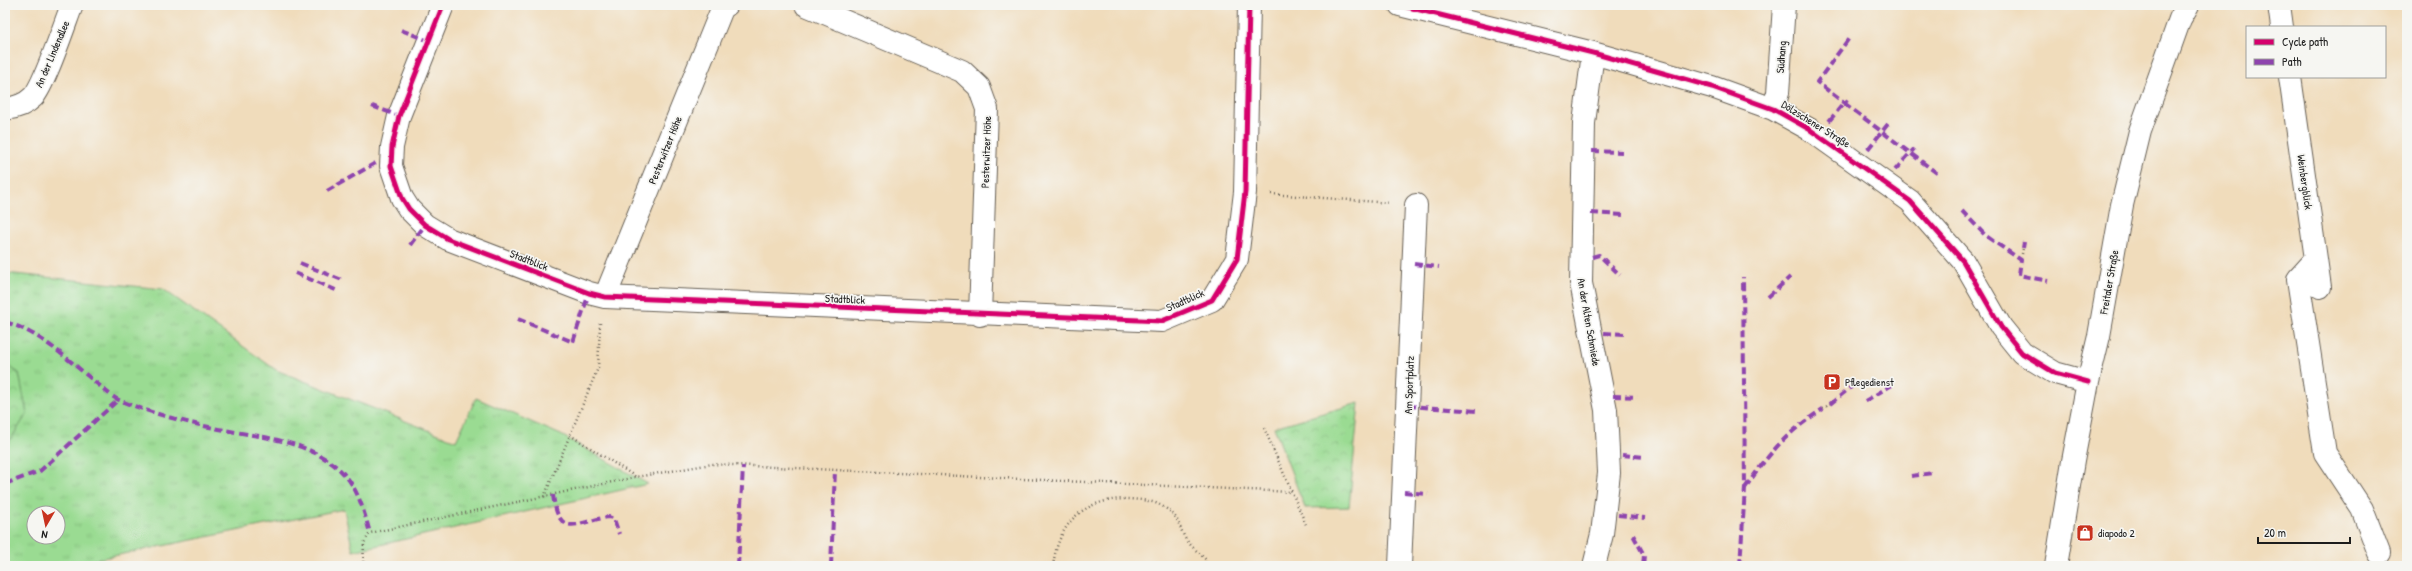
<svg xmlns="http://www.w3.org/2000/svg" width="2412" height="571" font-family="'Patrick Hand',sans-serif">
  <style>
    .grass { fill: url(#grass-tufts); stroke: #5b7c57; fill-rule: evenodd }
    .park { fill: url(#park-crowns); stroke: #5b7c57 }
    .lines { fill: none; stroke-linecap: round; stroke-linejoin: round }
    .minor-casing { stroke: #665f54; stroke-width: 24 }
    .path { stroke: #665f54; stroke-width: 2.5; stroke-dasharray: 1 3; stroke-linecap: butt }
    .minor { stroke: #fff; stroke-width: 22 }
    .quiet { stroke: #8e44ad; stroke-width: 4; stroke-dasharray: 8 4; stroke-linecap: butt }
    .cycleway-casing { stroke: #f6f6f2; stroke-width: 8 }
    .cycleway { stroke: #d6006c; stroke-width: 5 }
    .labels { text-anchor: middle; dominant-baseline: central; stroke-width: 3.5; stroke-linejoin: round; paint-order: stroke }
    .street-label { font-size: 11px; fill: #1c1c1c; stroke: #f6f6f2 }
    .poi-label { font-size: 11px; fill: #1c1c1c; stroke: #f6f6f2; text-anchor: start }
  </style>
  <defs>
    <pattern id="grass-tufts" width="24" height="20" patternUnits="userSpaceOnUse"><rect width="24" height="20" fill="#9adb92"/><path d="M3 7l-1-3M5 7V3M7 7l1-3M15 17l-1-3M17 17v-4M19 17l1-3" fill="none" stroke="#84bb7d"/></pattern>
    <pattern id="park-crowns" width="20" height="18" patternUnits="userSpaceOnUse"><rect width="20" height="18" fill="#9adb92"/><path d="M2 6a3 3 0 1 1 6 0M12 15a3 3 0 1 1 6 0" fill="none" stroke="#84bb7d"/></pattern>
  </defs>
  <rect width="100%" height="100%" fill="#f6f6f2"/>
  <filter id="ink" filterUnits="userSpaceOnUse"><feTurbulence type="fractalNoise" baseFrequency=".025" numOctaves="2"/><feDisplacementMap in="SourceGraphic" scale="8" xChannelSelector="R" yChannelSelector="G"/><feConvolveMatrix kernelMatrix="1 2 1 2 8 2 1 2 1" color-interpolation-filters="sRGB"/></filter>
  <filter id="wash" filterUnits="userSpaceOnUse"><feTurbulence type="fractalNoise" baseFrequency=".012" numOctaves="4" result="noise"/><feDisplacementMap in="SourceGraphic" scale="16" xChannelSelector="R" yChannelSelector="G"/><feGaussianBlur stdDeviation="0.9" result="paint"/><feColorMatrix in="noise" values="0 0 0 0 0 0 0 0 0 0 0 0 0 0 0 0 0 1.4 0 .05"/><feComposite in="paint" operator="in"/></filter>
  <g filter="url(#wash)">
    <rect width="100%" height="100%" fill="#f0dcbb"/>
    <path class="grass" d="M5 273 163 289 276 370 456 441 476 398 561 435 648 484 353 551 344 509 64 566H5ZM34 513H58V537H34Z"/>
    <path class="park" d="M5 364 19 373 27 414 5 448Z
      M1359 403 1349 507 1305 508 1274 427Z"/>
  </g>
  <g filter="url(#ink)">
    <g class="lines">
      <g class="minor-casing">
        <path id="minor" d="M443 5 399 116 392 147 391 166 402 198 409 209 425 225 448 239 589 293 605 297 1162 321 1212 300 1237 259 1245 192 1249 5
          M806 5 962 71 979 87 987 109 980 315
          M1400 5 1593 53 1712 87 1773 109 1809 129 1910 201 1963 261 2001 327 2022 353 2055 373 2088 382
          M2279 5 2282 27
          M1593 53 1584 123 1581 283 1606 410 1609 473 1602 534 1594 566
          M2290 77 2320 287
          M5 109C15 108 26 104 33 97 44 86 65 23 72 5
          M1773 109 1778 93 1784 5
          M2316 259 2298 279 2325 453 2362 509 2379 553
          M605 297 722 9 727 5
          M1400 566 1416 205
          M2056 566 2073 461 2088 382 2099 336 2122 205 2140 131 2180 19 2188 5"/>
      </g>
      <path class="path" d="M1271 194 1390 203
        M2022 254 2023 248
        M1823 409 1830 404
        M1264 428 1307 527
        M570 435 636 477
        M544 497 598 368 600 323
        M363 566 364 543 370 533 636 477 712 464 1291 492
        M1053 566C1058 524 1082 500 1124 499 1135 499 1151 500 1160 505 1179 515 1177 522 1185 538 1190 546 1200 553 1206 560V566"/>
      <use href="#minor" class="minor"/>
      <path class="quiet" d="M401 30 429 41
        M1848 100 1844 103 1817 82 1850 37
        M372 106 399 116
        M1829 121 1844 103 1938 174
        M1868 149 1888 124
        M1592 151 1622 152
        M1895 170 1914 149
        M327 191 379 161
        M1962 211 1986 236 2021 260 2019 275 2048 281
        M1591 213 1625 215
        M410 245 425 225
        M2023 248 2024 242
        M1592 257 1599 255 1620 275
        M300 263 342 280
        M1414 264 1439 267
        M295 273 338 291
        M1768 297 1790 277
        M518 319 573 342 589 293
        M5 322C40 332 67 359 95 382 102 387 110 396 119 400 144 411 187 423 214 428 257 437 308 439 341 471 358 487 364 512 370 533
        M1604 333 1625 334
        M1613 396 1637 397
        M1865 401 1892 385
        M1830 404 1855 384
        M1408 406 1477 411
        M1622 455 1645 457
        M1911 476 1933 473
        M5 484 40 471 118 400
        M1745 488C1770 452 1786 433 1823 409
        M1404 492 1428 494
        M553 495C559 541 578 521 609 517L614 519 619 534
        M1618 515 1645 518
        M1633 535 1644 555 1643 566
        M738 566 743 466
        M831 566 835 470
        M1740 566 1745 488 1743 277"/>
      <g class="cycleway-casing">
        <path id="cycleway" d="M443 5 399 116 392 147 391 166 402 198 409 209 425 225 448 239 589 293 605 297 1162 321 1212 300 1237 259 1245 192 1249 5
          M1400 5 1593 53 1712 87 1773 109 1809 129 1910 201 1963 261 2001 327 2022 353 2055 373 2088 382"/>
      </g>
      <use href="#cycleway" class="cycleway"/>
    </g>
  </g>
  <defs>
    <g id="parking-square" transform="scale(0.9)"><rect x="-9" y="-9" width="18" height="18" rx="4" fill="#c8321e" stroke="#f6f6f2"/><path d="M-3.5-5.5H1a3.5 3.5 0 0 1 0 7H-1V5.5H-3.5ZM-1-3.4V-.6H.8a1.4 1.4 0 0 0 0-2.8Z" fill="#fff"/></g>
    <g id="shop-square" transform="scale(0.9)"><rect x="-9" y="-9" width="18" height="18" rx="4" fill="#c8321e" stroke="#f6f6f2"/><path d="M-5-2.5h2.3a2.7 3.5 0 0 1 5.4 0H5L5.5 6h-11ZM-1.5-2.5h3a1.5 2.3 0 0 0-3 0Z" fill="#fff"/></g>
  </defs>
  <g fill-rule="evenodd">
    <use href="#parking-square" x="1832" y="382"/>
    <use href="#shop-square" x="2085" y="533"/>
  </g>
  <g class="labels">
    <g class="street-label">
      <text transform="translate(52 54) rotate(-67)">An der Lindenallee</text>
      <text transform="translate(1781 57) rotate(-86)">Südhang</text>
      <text transform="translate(1816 124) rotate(32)">Dölzschener Straße</text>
      <text transform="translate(665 150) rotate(-68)">Pesterwitzer Höhe</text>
      <text transform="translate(986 152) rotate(-88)">Pesterwitzer Höhe</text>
      <text transform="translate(2305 182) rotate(82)">Weinbergblick</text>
      <text transform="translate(529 260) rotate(21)">Stadtblick</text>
      <text transform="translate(2109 282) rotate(-80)">Freitaler Straße</text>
      <text transform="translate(845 299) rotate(3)">Stadtblick</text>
      <text transform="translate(1185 300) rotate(-24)">Stadtblick</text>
      <text transform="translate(1589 322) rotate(80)">An der Alten Schmiede</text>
      <text transform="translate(1409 385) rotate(-88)">Am Sportplatz</text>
    </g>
    <g class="poi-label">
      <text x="1845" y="382">Pflegedienst</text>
      <text x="2098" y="533">diapodo 2</text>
    </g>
  </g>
  <rect width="2412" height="571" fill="none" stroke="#f6f6f2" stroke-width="20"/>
  <rect x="2246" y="26" width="140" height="52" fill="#f6f6f2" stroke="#9f9f9c"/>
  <rect x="2254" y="39" width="20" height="6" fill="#d6006c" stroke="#9f9f9c"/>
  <text x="2282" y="46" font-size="12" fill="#1c1c1c">Cycle path</text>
  <rect x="2254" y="59" width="20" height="6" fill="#8e44ad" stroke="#9f9f9c"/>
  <text x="2282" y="66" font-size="12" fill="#1c1c1c">Path</text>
  <g transform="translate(46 525) rotate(189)"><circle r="19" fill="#f6f6f2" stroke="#9f9f9c"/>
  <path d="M0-3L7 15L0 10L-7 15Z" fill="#c8321e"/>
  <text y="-6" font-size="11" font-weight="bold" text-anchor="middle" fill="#1c1c1c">N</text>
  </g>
  <path d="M2258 537v6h92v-6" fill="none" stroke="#1c1c1c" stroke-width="2"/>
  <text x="2264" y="537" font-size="12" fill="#1c1c1c" stroke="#f6f6f2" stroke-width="3" paint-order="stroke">20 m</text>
</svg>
